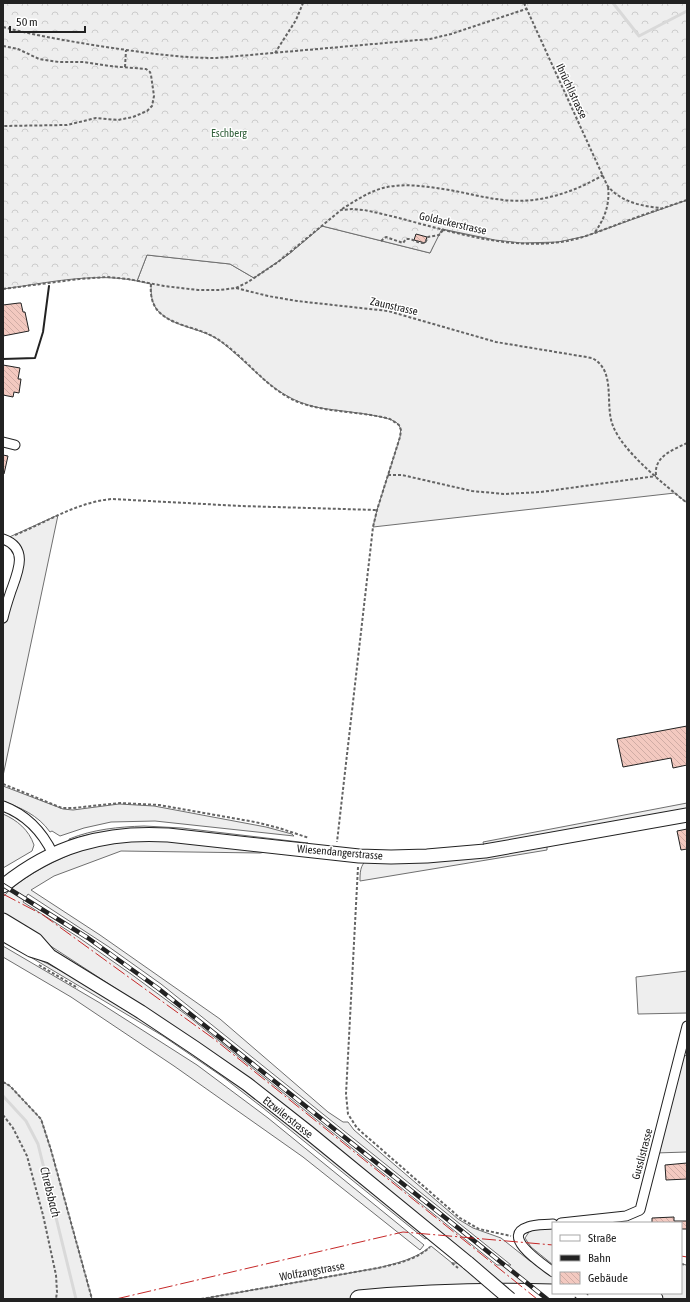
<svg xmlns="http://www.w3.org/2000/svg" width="690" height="1302" font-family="'Asap Condensed',sans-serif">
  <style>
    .grass { fill: #eee; stroke: #6f6f6f; fill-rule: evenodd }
    .forest { fill: url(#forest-crowns); stroke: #6f6f6f }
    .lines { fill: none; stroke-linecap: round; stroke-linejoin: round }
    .stream { stroke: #d9d9d9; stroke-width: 3 }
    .building { fill: url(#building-back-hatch); stroke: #222 }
    .minor-casing { stroke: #222; stroke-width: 11 }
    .secondary-casing { stroke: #222; stroke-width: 15 }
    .motorway-casing { stroke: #222; stroke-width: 19 }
    .path { stroke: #646464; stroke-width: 2; stroke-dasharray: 3 2; stroke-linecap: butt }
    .minor { stroke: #fff; stroke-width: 9 }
    .secondary { stroke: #fff; stroke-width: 13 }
    .motorway { stroke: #fff; stroke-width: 17 }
    .rail-casing { stroke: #222; stroke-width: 4.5 }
    .rail { stroke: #fff; stroke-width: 3; stroke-dasharray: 9; stroke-linecap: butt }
    .minor-bridge-casing { stroke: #222; stroke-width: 11; stroke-linecap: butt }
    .secondary-bridge-casing { stroke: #222; stroke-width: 15; stroke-linecap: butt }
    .path-bridge { stroke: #646464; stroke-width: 2; stroke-dasharray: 3 2; stroke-linecap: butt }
    .minor-bridge { stroke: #fff; stroke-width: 9 }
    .secondary-bridge { stroke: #fff; stroke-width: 13 }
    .wall { stroke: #222; stroke-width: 2 }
    .power { stroke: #c62828; stroke-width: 1; stroke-dasharray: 14 3 2 3; stroke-linecap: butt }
    .labels { text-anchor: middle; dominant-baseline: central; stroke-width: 3; stroke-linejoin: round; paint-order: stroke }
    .street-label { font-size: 11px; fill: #222; stroke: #fff }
    .park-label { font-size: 11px; fill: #2f5e38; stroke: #fff }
    .water-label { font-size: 12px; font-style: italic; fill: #222; stroke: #fff }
  </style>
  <defs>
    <pattern id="forest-crowns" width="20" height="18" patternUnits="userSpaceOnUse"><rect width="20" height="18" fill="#eee"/><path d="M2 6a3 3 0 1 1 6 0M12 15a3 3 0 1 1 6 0" fill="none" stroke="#ccc"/></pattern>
    <pattern id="building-back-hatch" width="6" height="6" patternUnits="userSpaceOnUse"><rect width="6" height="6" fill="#f3c9c0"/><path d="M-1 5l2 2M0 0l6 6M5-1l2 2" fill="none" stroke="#d0aca5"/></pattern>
  </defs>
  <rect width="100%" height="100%" fill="#fff"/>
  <path class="grass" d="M687 200V503L675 493 373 527 377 510 400 437C401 431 401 427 397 423 387 414 333 411 316 407 281 399 264 379 238 356 231 350 223 342 214 337 197 328 173 326 159 312 151 304 151 294 151 284L137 281 147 255 230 264 254 278 289 254 322 226 430 253 441 229C477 237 510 243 546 243Z
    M58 515 3 776V618L20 559 5 539Z
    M3 786 63 809 73 810 119 804 154 806 266 827 292 834 294 836 155 821 111 822 84 828 60 836 52 831 50 832C38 815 21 808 3 801Z
    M687 803V815L485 851 483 842Z
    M3 814C17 820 29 830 34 845L32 851 3 868Z
    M144 826 182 828 308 843 301 845 121 830 87 835 69 840V839C94 829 118 827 144 826Z
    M148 838 276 850 260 853 121 851 54 876 31 890 100 935 220 1019 328 1112 343 1122H348L354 1130 458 1219 473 1228 501 1238 530 1261 546 1267 552 1264 531 1247 525 1238 531 1229 553 1227V1293H681V1264L687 1265V1299H201L378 1268C397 1263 416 1259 431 1246L452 1263H468L158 1016 3 915V897C25 872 82 846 114 841 125 840 137 839 148 838ZM28 894 109 947 161 984 511 1265H497L188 1016 131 974 78 937 23 902Z
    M547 845V850L360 881C360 873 360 865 367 860Z
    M3 946 100 1003 197 1065 268 1118 424 1245 420 1250 303 1157 174 1066 71 997 3 957Z
    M22 952C57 966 90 988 122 1008 171 1038 219 1070 265 1105 320 1148 373 1193 427 1238L425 1239 263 1108 223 1077 163 1036Z
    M687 971V1013L638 1014 636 977Z
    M680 1054 687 1056V1152L655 1153Z
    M3 1082 10 1086 41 1119 51 1150 92 1299H3Z"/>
  <path class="forest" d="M3 3H687V200L586 236 558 242 522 243 495 240 442 229 430 253 322 226 289 254 254 278 230 264 147 255 137 281C94 272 46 283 3 289Z"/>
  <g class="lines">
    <path class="stream" d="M613 3 639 36 687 11
      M3 1096 26 1121 38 1144 76 1299"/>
  </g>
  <path class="building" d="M416 234 427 237 425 243 414 240Z
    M19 303H21L23 312H25L29 331 3 336V305Z
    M3 365 20 368 18 379H21L19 393 14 392 13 397 3 395Z
    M3 455 8 456 4 474H3Z
    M687 726V765L673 768 671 758 623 767 617 739Z
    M687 829V849L681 850 677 831Z
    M687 1163V1179L666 1180 665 1165Z
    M674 1217V1221H687V1229H681V1223H652V1218Z"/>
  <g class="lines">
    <g class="minor-casing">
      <path id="minor" d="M3 442 15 445
        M3 539C29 548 18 572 11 591 8 600 5 609 3 618
        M3 806C27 815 42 831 53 854
        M561 1223 626 1216 640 1210 687 1026
        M553 1224C545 1225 536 1224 528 1227 499 1236 544 1265 553 1272"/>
    </g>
    <g class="secondary-casing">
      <path id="secondary" d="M3 886C52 846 105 831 168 835L359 856 391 857 427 856 485 851 687 815
        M3 920 36 940 50 956
        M3 934 31 950 50 956 141 1012 195 1048 247 1084 308 1132 468 1263"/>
    </g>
    <g class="motorway-casing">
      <path id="motorway" d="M557 1293 597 1294 654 1299
        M359 1299C423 1293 488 1291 553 1293"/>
    </g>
    <path class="path" d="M524 3 607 185C620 202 641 206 661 208
      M3 27C33 35 63 40 93 45 134 51 174 58 216 58L430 39 451 34 526 9
      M3 46 18 49 39 59 59 62H84L109 66 146 69 150 72 151 75 154 96 152 106 147 111 133 117 118 120 96 118 67 125 3 126
      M275 53 296 20 303 3
      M125 67 126 50
      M342 209C355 201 368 192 383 188 402 183 424 186 443 189 464 192 483 198 504 200 538 204 573 193 603 175
      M595 232C605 218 610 204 608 186
      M381 241 386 237 403 243 406 239C413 238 418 244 425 243L428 237 439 235 444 229
      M151 284C150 294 152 305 159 312 173 326 197 327 214 337 245 355 264 388 298 402 327 413 360 411 390 419L399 425 401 430 400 437 377 510 373 527 337 842
      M236 288 248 282 278 262 341 210 352 209 364 210C430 223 498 253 567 241 583 238 600 231 616 225 639 216 663 208 687 200
      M3 289 79 279 107 277 128 279 164 286 198 290H220L236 288 268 296 297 301 388 311 496 342 592 358C617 371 604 404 613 426 623 452 665 485 687 503
      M388 475H402L472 491 504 494 541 492 656 476
      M656 475C654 456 673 450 687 443
      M15 535C47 522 77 502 112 499L241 506 377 510
      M3 784 62 808H73L120 803 159 805 255 822 279 828 309 838
      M358 867 346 1094 348 1114 357 1128 460 1218 479 1229 511 1236
      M39 965 78 988
      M3 1082 10 1086 41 1119 51 1150 92 1299
      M3 1115 13 1128 27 1156 43 1215 56 1275 57 1292 56 1299
      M681 1264 687 1265
      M201 1299 378 1268C396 1264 416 1260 430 1247"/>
    <use href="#minor" class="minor"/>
    <use href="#secondary" class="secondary"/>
    <use href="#motorway" class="motorway"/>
    <g class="rail-casing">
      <path id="rail" d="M3 885 88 938 159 989 547 1299"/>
    </g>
    <use href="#rail" class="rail"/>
    <g class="minor-bridge-casing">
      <path id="minor-bridge" d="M578 1293 585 1299"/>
    </g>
    <g class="secondary-bridge-casing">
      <path id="secondary-bridge" d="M468 1263 510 1299"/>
    </g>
    <path class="path-bridge" d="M452 1263 458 1268"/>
    <use href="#minor-bridge" class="minor-bridge"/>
    <use href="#secondary-bridge" class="secondary-bridge"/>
    <path class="wall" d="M3 359 35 358 43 332 49 286"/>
    <path class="power" d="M3 894 43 915 214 1039 537 1299
      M681 1256 687 1257
      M116 1299 403 1232 553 1245"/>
  </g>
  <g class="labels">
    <g class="street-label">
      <text transform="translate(572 91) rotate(65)">Ibrüchlistrasse</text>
      <text transform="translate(453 223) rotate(13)">Goldackerstrasse</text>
      <text transform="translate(394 306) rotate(13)">Zaunstrasse</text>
      <text transform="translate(340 852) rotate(5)">Wiesendangerstrasse</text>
      <text transform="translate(288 1117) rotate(38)">Etzwilerstrasse</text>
      <text transform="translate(642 1154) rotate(-75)">Gusslistrasse</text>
      <text transform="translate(312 1271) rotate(-10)">Wolfzangstrasse</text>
    </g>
    <g class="park-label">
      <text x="229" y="133">Eschberg</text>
    </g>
    <g class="water-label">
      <text transform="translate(50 1192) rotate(76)">Chrebsbach</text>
    </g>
  </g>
  <rect width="690" height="1302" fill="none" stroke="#222222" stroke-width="8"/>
  <rect x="552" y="1222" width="130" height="72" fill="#ffffff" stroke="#a7a7a7"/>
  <rect x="560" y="1235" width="20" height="6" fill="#ffffff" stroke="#a7a7a7"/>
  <text x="588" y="1242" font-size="12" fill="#222222">Straße</text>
  <rect x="560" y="1255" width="20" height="6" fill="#222222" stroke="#a7a7a7"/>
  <text x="588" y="1262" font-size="12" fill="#222222">Bahn</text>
  <rect x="560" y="1272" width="20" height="12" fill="url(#building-back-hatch)" stroke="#a7a7a7"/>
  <text x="588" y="1282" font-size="12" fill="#222222">Gebäude</text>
  <path d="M10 26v6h75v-6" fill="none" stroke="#222222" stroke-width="2"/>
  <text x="16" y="26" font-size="12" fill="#222222" stroke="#ffffff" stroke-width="3" paint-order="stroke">50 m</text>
</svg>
